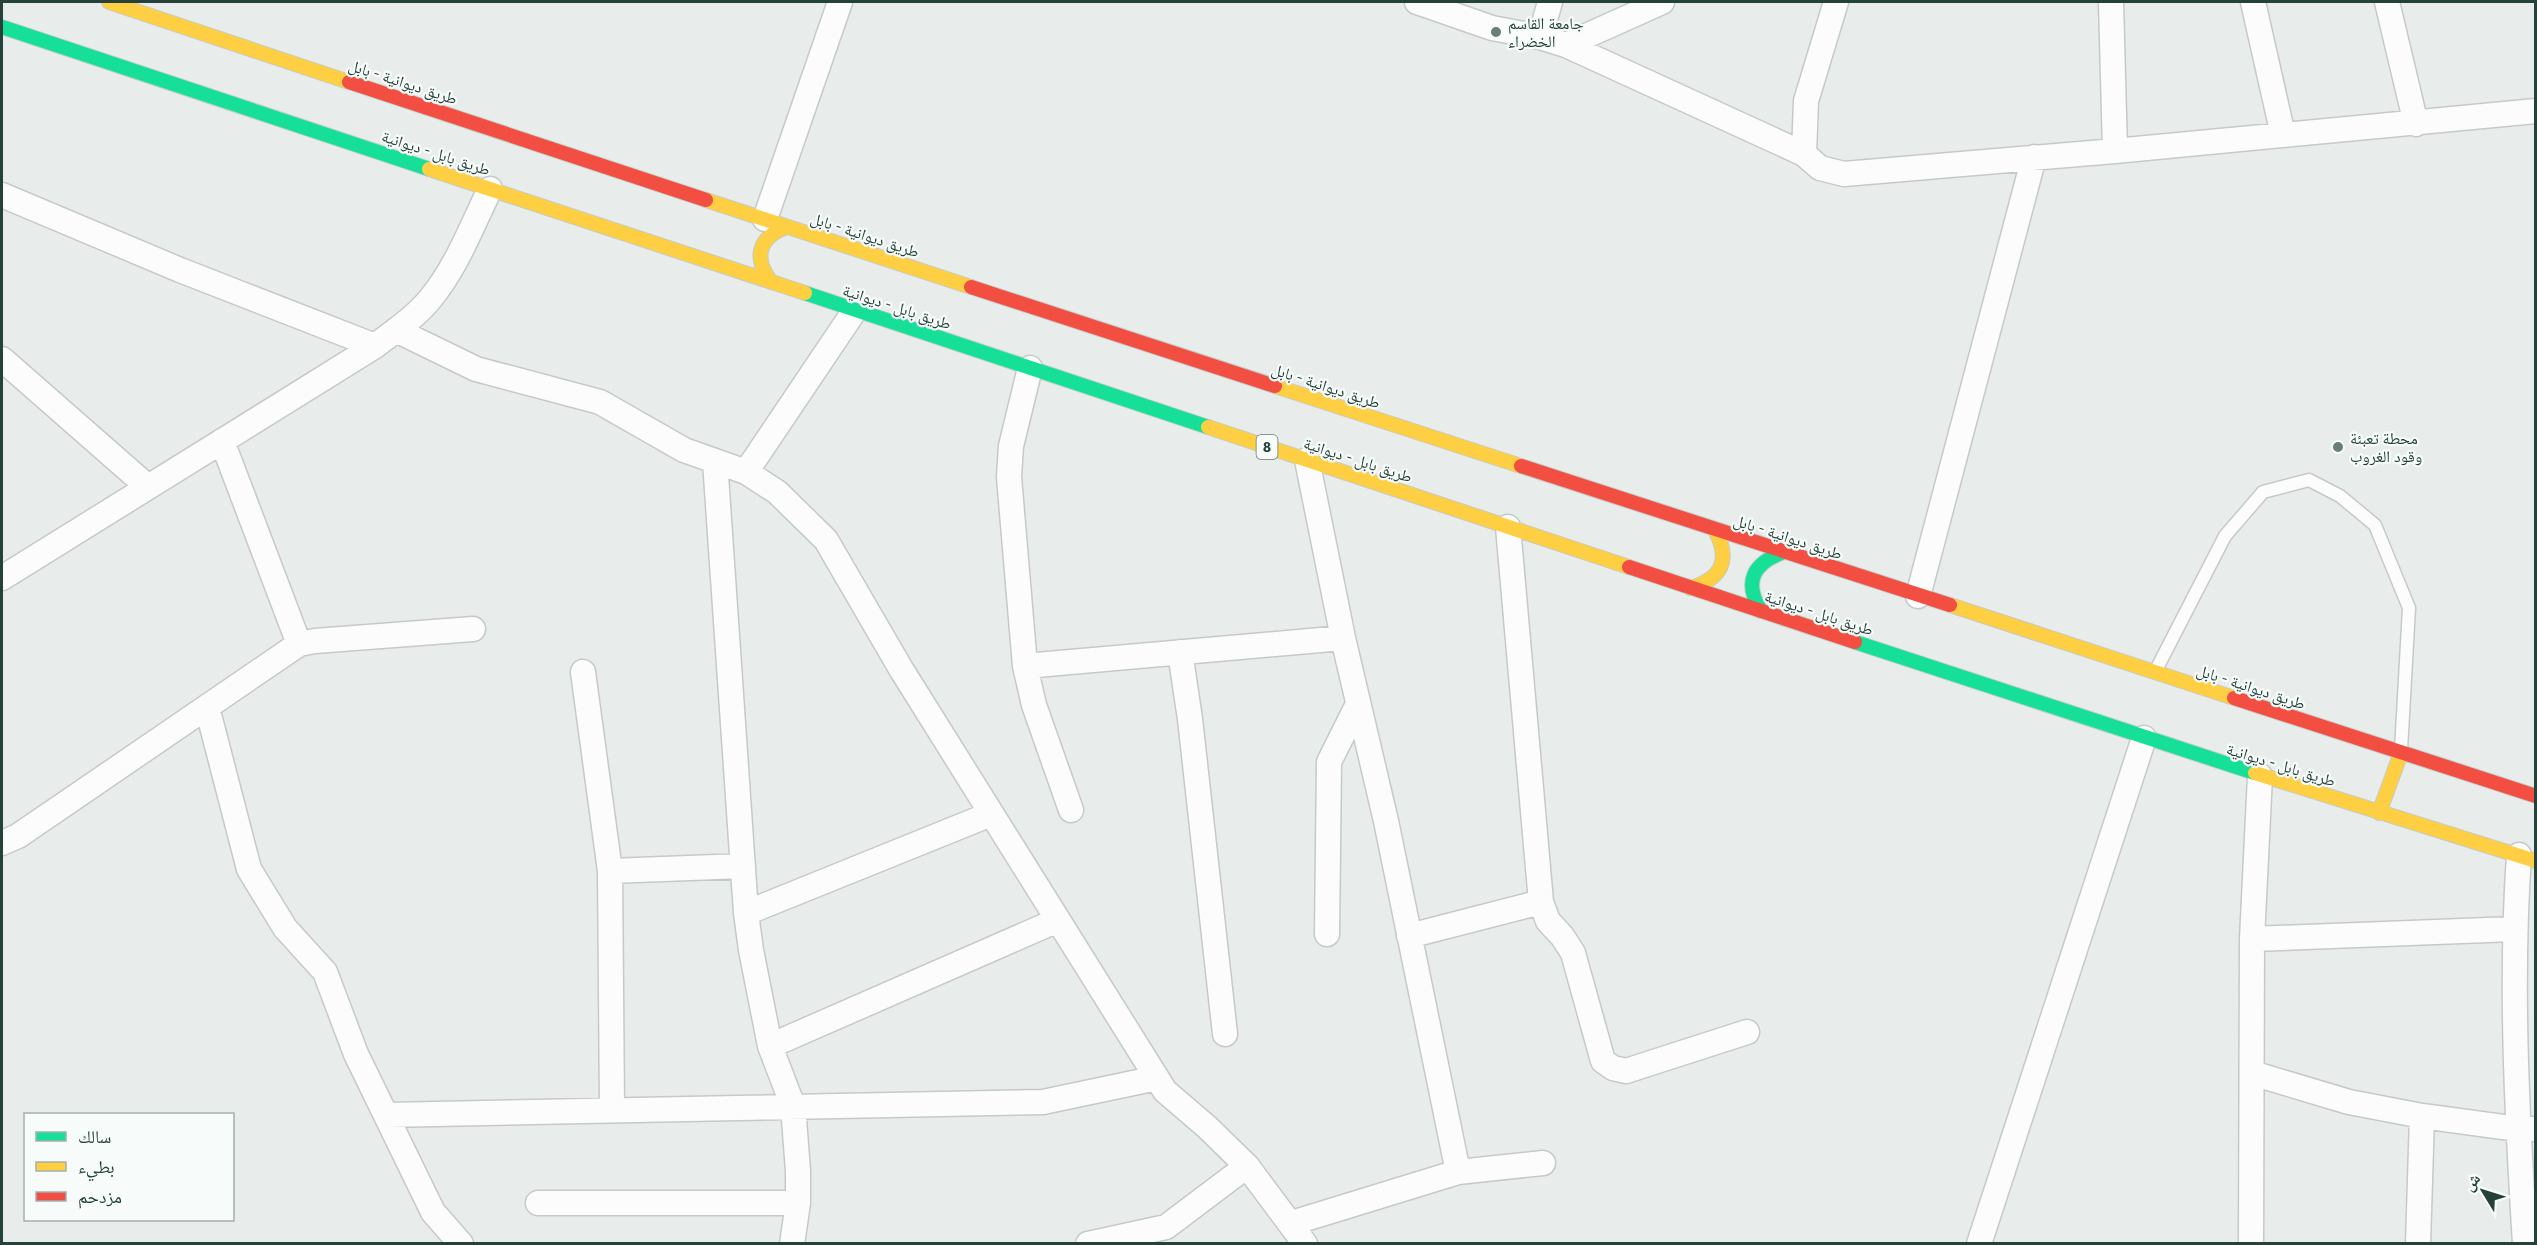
<svg xmlns="http://www.w3.org/2000/svg" width="2537" height="1245" font-family="'Fira Sans Condensed','Noto Naskh Arabic',sans-serif">
  <style>
    .lines { fill: none; stroke-linecap: round; stroke-linejoin: round }
    .lane-casing { stroke: #c5cac8; stroke-width: 15 }
    .street-casing { stroke: #c5cac8; stroke-width: 27 }
    .fast-casing { stroke: #c3ccc9; stroke-width: 16 }
    .slow-casing { stroke: #c3ccc9; stroke-width: 16 }
    .jam-casing { stroke: #c3ccc9; stroke-width: 16 }
    .lane { stroke: #fcfcfc; stroke-width: 12 }
    .street { stroke: #fcfcfc; stroke-width: 24 }
    .fast { stroke: #16e098; stroke-width: 14 }
    .slow { stroke: #ffcf43; stroke-width: 14 }
    .jam { stroke: #f24e42; stroke-width: 14 }
    .poi-dot { fill: #697e78; stroke: #f7fbf9; stroke-width: 2 }
    .labels { text-anchor: middle; dominant-baseline: central; stroke-width: 4.5; stroke-linejoin: round; paint-order: stroke }
    .shield { fill: #f7fbf9; stroke: #637a73; stroke-width: 1.5 }
    .shield-label { font-size: 15px; font-weight: bold; fill: #24423a }
    .poi-label { font-size: 16px; fill: #24423a; stroke: #f7fbf9; text-anchor: start }
    .street-label { font-size: 16px; fill: #24423a; stroke: #f7fbf9 }
  </style>
  <rect width="100%" height="100%" fill="#e8edeb"/>
  <g class="lines">
    <g class="lane-casing">
      <path id="lane" d="M2156 670 2225 536 2263 492 2309 480 2340 496 2375 525 2409 608 2401 750"/>
    </g>
    <g class="street-casing">
      <path id="street" d="M1417 2 1492 28 1540 37 1566 45 1804 154 1820 168 1844 174 2115 151 2536 111
        M2111 2 2115 151
        M2253 2 2283 135
        M2387 2 2416 124
        M1540 37 1550 2
        M1566 45 1662 2
        M1804 154 1806 101 1836 2
        M2 195 180 270 375 346
        M765 219 840 2
        M396 330 476 369 600 402 684 450 746 472 777 492 826 540 901 669 1165 1091 1207 1127 1247 1166 1305 1244
        M2 359 148 487
        M1030 368 1011 446 1009 477 1025 666 1034 705 1071 810
        M222 441 299 644 315 641 473 629
        M1307 460 1343 638 1386 821 1458 1172
        M715 461 746 913 751 950 770 1046 793 1106 798 1171V1203L792 1244
        M746 472 855 310
        M1508 527 1541 902 1548 921 1562 936 1573 953 1603 1061 1613 1068 1626 1071 1747 1032
        M2 578 375 346C393 332 416 317 431 298 457 266 472 226 490 189
        M1918 596 2034 157
        M1180 652 1190 719 1225 1034
        M1025 666 1343 638
        M583 672 610 871 612 1109
        M207 707 249 869 285 928 325 972 356 1054 433 1212 461 1244
        M2 843 18 836 299 644
        M2519 855C2510 984 2517 1114 2525 1244
        M610 871 743 866
        M746 913 991 814
        M1327 934 1329 762 1358 704
        M1409 936 1541 902
        M2252 939 2514 929
        M770 1046 1058 920
        M2252 1073 2349 1102 2422 1116 2518 1129H2536
        M386 1115 1043 1102 1157 1078
        M538 1203H798
        M1292 1223 1458 1172 1543 1163
        M1088 1244 1166 1227 1247 1166
        M1979 1244 2144 738
        M2251 1244 2252 939 2260 776
        M2418 1244 2422 1116"/>
    </g>
    <g class="fast-casing">
      <path id="fast" d="M2 27 429 169
        M805 293 1208 427
        M1761 611C1743 582 1753 563 1784 552
        M1855 642 2255 773"/>
    </g>
    <g class="slow-casing">
      <path id="slow" d="M109 2 349 82
        M429 169 805 293
        M706 200 971 287
        M771 282C753 258 758 238 786 227
        M1275 386 1521 466
        M1208 427 1629 567
        M1690 588C1722 579 1731 560 1715 530
        M1950 605 2234 698
        M2255 773 2536 861
        M2379 813 2401 753"/>
    </g>
    <g class="jam-casing">
      <path id="jam" d="M349 82 706 200
        M971 287 1275 386
        M1521 466 1950 605
        M1629 567 1855 642
        M2234 698 2536 796"/>
    </g>
    <use href="#lane" class="lane"/>
    <use href="#street" class="street"/>
    <use href="#fast" class="fast"/>
    <use href="#slow" class="slow"/>
    <use href="#jam" class="jam"/>
  </g>
  <g class="poi-dot">
    <circle cx="1496" cy="32" r="6"/>
    <circle cx="2338" cy="447" r="6"/>
  </g>
  <g class="labels">
    <rect class="shield" x="1256.5" y="435" width="21" height="24" rx="4.5"/>
    <g class="shield-label">
      <text x="1267" y="447">8</text>
    </g>
    <g class="poi-label">
      <text x="1508" y="23">جامعة القاسم<tspan x="1508" dy="18">الخضراء</tspan></text>
      <text x="2350" y="438">محطة تعبئة<tspan x="2350" dy="18">وقود الغروب</tspan></text>
    </g>
    <g class="street-label">
      <text transform="translate(403 82) rotate(18)">طريق ديوانية - بابل</text>
      <text transform="translate(436 153) rotate(18)">طريق بابل - ديوانية</text>
      <text transform="translate(865 235) rotate(18)">طريق ديوانية - بابل</text>
      <text transform="translate(897 307) rotate(18)">طريق بابل - ديوانية</text>
      <text transform="translate(1326 386) rotate(18)">طريق ديوانية - بابل</text>
      <text transform="translate(1358 460) rotate(18)">طريق بابل - ديوانية</text>
      <text transform="translate(1788 537) rotate(18)">طريق ديوانية - بابل</text>
      <text transform="translate(1819 613) rotate(18)">طريق بابل - ديوانية</text>
      <text transform="translate(2251 687) rotate(18)">طريق ديوانية - بابل</text>
      <text transform="translate(2281 765) rotate(17)">طريق بابل - ديوانية</text>
    </g>
  </g>
  <rect width="2537" height="1245" fill="none" stroke="#24423a" stroke-width="6"/>
  <rect x="24" y="1113" width="210" height="108" fill="#f7fbf9" stroke="#a3b1ad" stroke-width="1.5"/>
  <rect x="36" y="1132" width="30" height="9" fill="#16e098" stroke="#a3b1ad" stroke-width="1.5"/>
  <text x="78" y="1143" font-size="18" fill="#24423a">سالك</text>
  <rect x="36" y="1162" width="30" height="9" fill="#ffcf43" stroke="#a3b1ad" stroke-width="1.5"/>
  <text x="78" y="1173" font-size="18" fill="#24423a">بطيء</text>
  <rect x="36" y="1192" width="30" height="9" fill="#f24e42" stroke="#a3b1ad" stroke-width="1.5"/>
  <text x="78" y="1203" font-size="18" fill="#24423a">مزدحم</text>
  <g transform="translate(2483 1191) rotate(308)" stroke="#f7fbf9" stroke-width="4.5" paint-order="stroke">
  <path d="M0-4.5L10 22L0 15L-10 22Z" fill="#24423a"/>
  <text y="-9" font-size="16" font-weight="bold" text-anchor="middle" fill="#24423a">ش</text>
  </g>
</svg>
